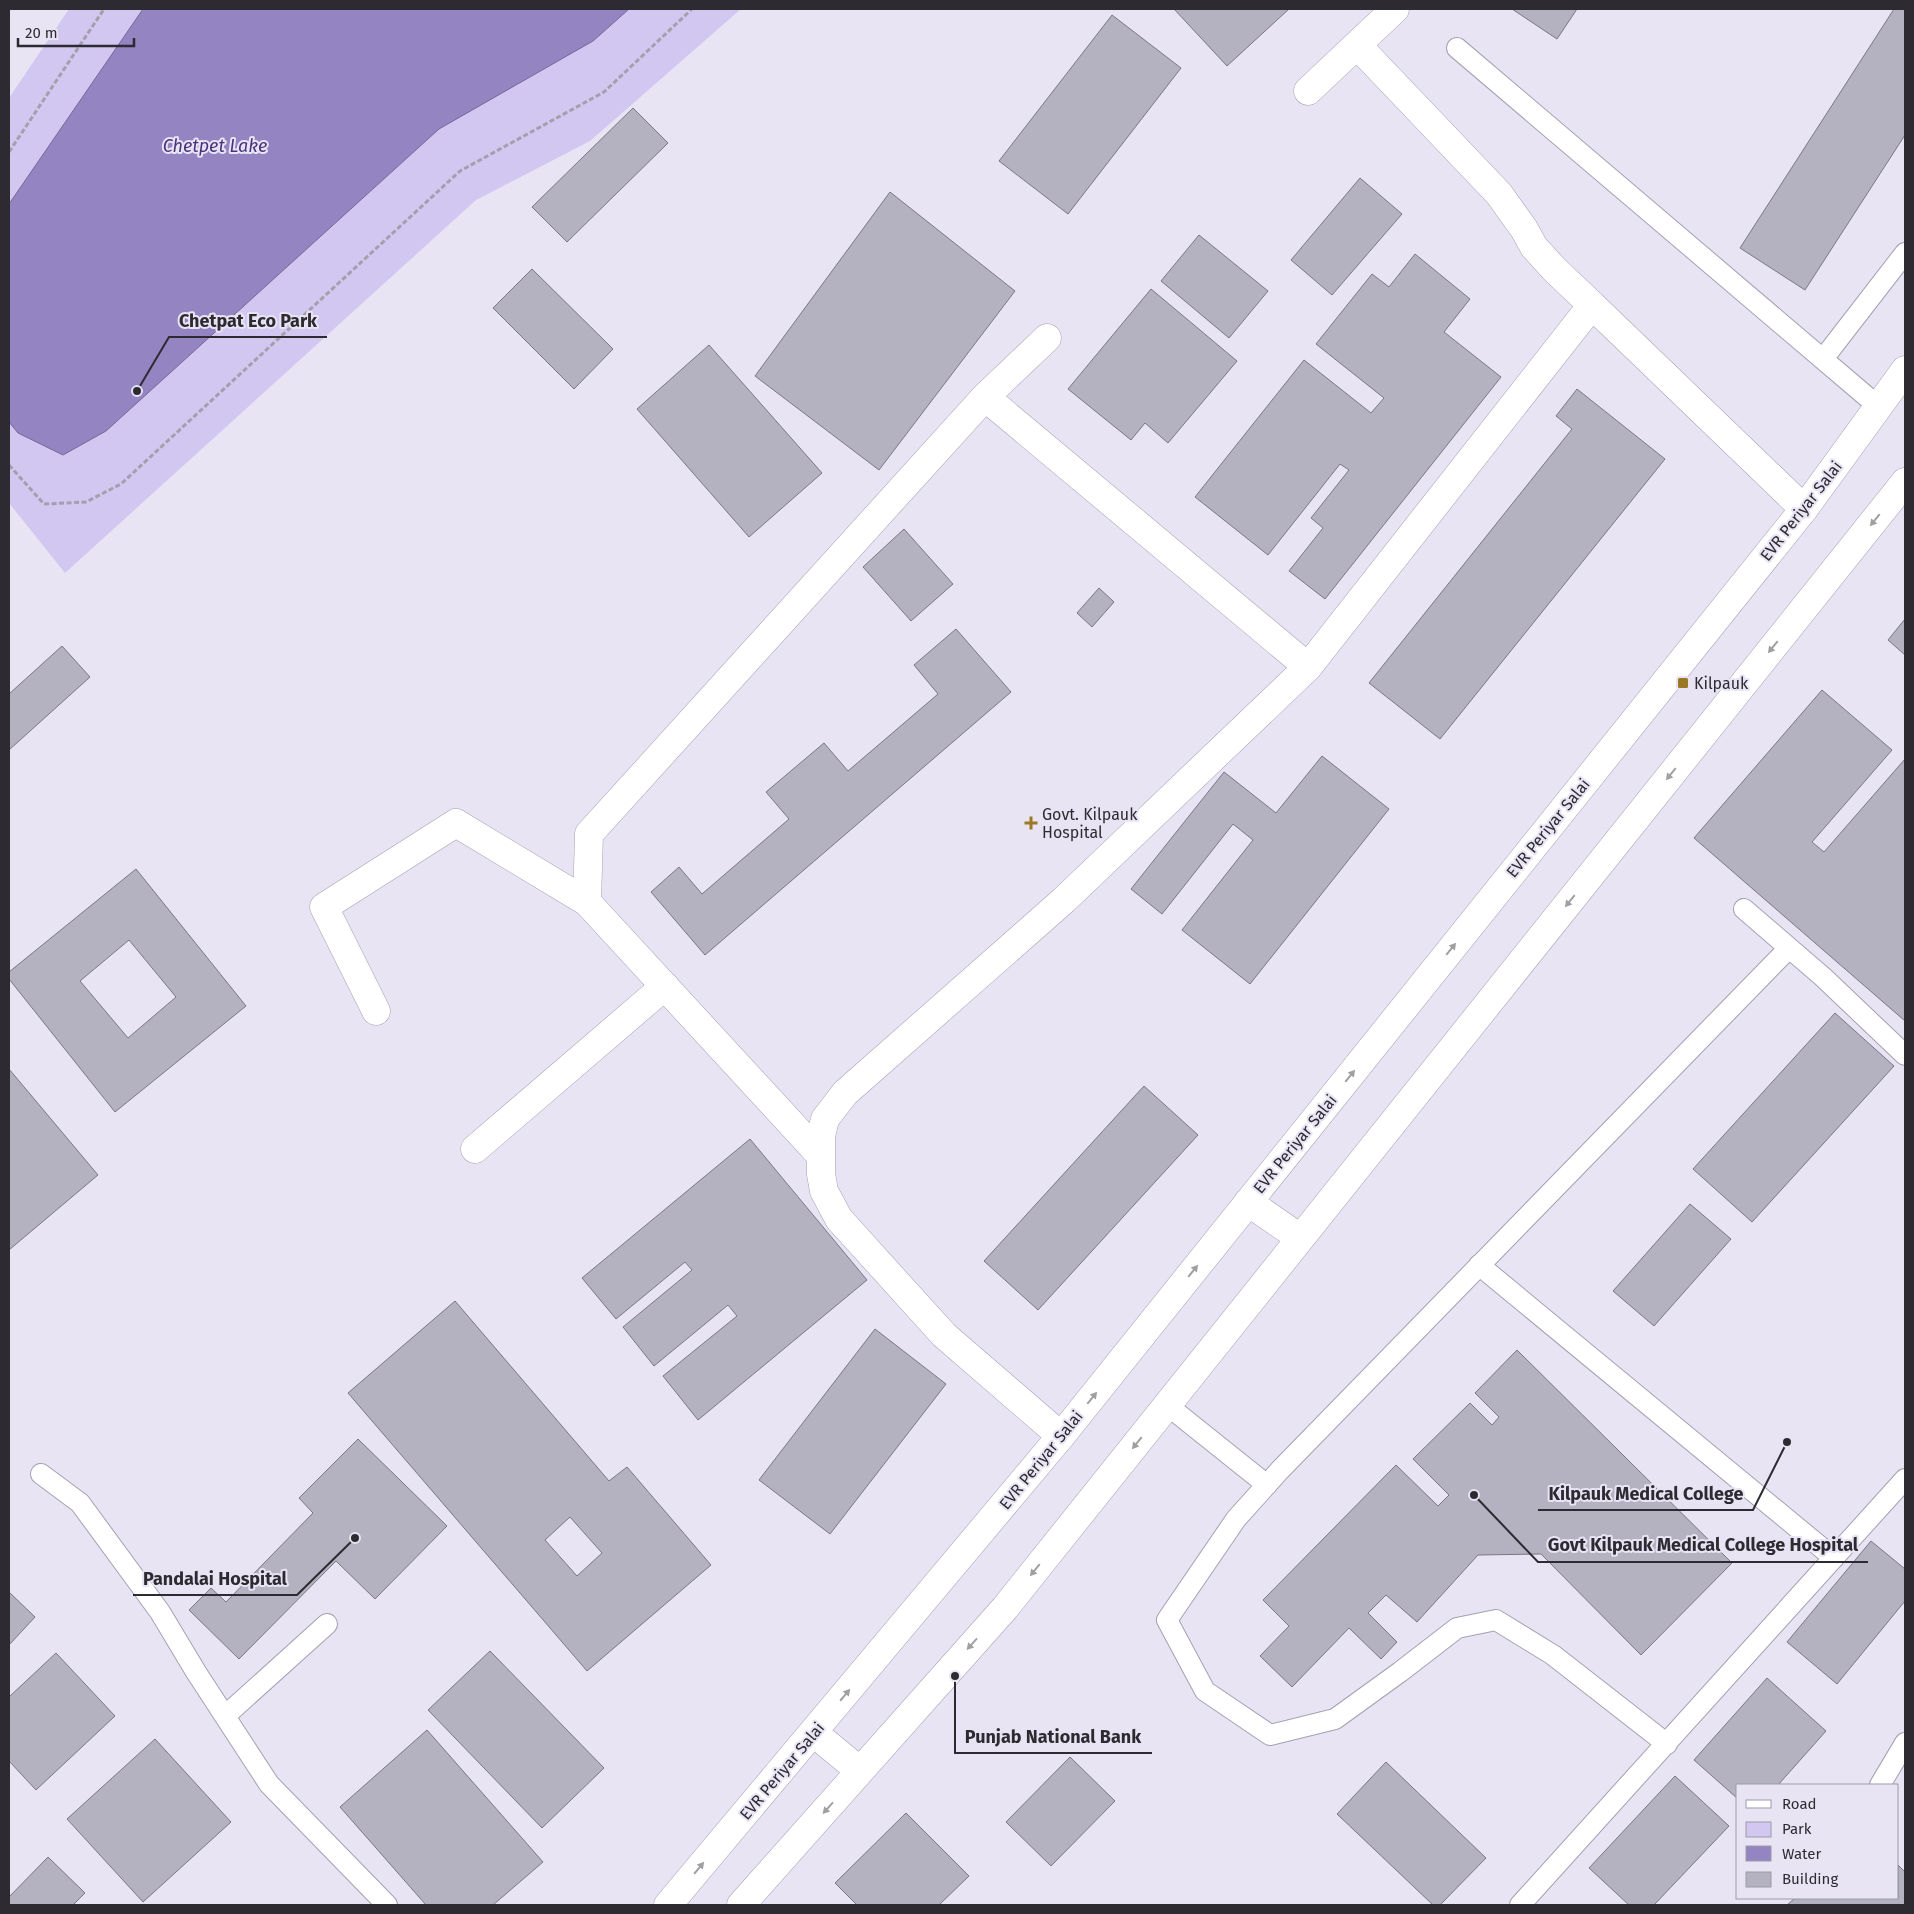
<svg xmlns="http://www.w3.org/2000/svg" width="1914" height="1914" font-family="'Fira Sans',sans-serif">
  <style>
    .green { fill: #d1c7f1 }
    .water { fill: #9484c2; stroke: #756996 }
    .building { fill: #b4b1c0; stroke: #7a7785; fill-rule: evenodd }
    .lines { fill: none; stroke-linecap: round; stroke-linejoin: round }
    .lane-casing { stroke: #a4a1b0; stroke-width: 22 }
    .street-casing { stroke: #a4a1b0; stroke-width: 29 }
    .primary-casing { stroke: #a4a1b0; stroke-width: 29 }
    .path { stroke: #a3a0ac; stroke-width: 3; stroke-dasharray: 5 2.5; stroke-linecap: butt }
    .lane { stroke: #fff; stroke-width: 20 }
    .street { stroke: #fff; stroke-width: 28 }
    .primary { stroke: #fff; stroke-width: 28 }
    .oneway { fill: #a0a0a2 }
    .poi-dot { fill: #9b7823; stroke: #e8e4f4; stroke-width: 2 }
    .labels { text-anchor: middle; dominant-baseline: central; stroke-width: 4; stroke-linejoin: round; paint-order: stroke }
    .street-label { font-size: 16px; fill: #2d2b31; stroke: #e8e4f4 }
    .poi-label { font-size: 16px; fill: #2d2b31; stroke: #e8e4f4; text-anchor: start }
    .water-label { font-size: 18px; font-style: italic; fill: #4a327c; stroke: #e8e4f4 }
    .leader { fill: none; stroke: #2d2b31; stroke-width: 2 }
    .callout-dot { fill: #2d2b31; stroke: #e8e4f4; stroke-width: 2 }
    .callout-label { font-size: 18px; text-anchor: middle; font-weight: bold; fill: #2d2b31; stroke: #e8e4f4; stroke-width: 4; stroke-linejoin: round; paint-order: stroke }
  </style>
  <rect width="100%" height="100%" fill="#e8e4f4"/>
  <path class="green" d="M69 9H741L590 141 476 200 65 573 9 503V98Z"/>
  <path class="water" d="M143 9H629L593 41 439 129 106 431 63 455 18 433 9 422V204Z"/>
  <path class="building" d="M1174 9H1289L1227 66Z
    M1512 9H1577L1557 39Z
    M1894 9H1905V135L1805 290 1740 248Z
    M1112 15 1181 68 1068 214 999 161Z
    M633 108 668 143 567 242 532 207Z
    M1360 178 1402 214 1332 295 1291 260Z
    M890 192 1015 291 879 470 755 376Z
    M1199 235 1268 291 1229 338 1161 281Z
    M1415 254 1470 299 1444 332 1501 377 1325 599 1289 571 1323 528 1311 518 1349 470 1340 464 1268 555 1195 497 1304 360 1371 413 1384 398 1316 344 1372 274 1389 287Z
    M532 269 613 349 574 389 493 308Z
    M1151 289 1237 361 1168 443 1145 423 1131 440 1068 389Z
    M709 345 822 473 749 537 637 409Z
    M1577 389 1665 459 1440 739 1369 683 1572 429 1556 416Z
    M904 529 953 584 911 621 863 567Z
    M1099 588 1114 602 1092 627 1077 613Z
    M1905 619V655L1888 640Z
    M956 629 1011 692 705 955 651 892 679 867 702 894 789 819 766 792 824 743 848 771 938 694 914 665Z
    M62 646 90 677 9 750V694Z
    M1822 690 1892 750 1812 842 1824 852 1905 759V1021L1694 838Z
    M1322 756 1389 809 1250 984 1182 930 1253 840 1233 824 1162 914 1131 889 1224 772 1276 813Z
    M136 869 246 1006 115 1112 9 979V972ZM129 940 176 997 128 1038 80 981Z
    M1835 1013 1894 1066 1752 1222 1693 1169Z
    M9 1069 98 1175 9 1250Z
    M1144 1086 1198 1135 1038 1310 984 1261Z
    M750 1139 867 1280 698 1420 663 1376 737 1316 728 1305 654 1366 623 1327 692 1270 685 1262 616 1319 582 1278Z
    M1690 1204 1731 1239 1654 1326 1613 1291Z
    M455 1301 609 1481 627 1467 711 1565 587 1671 348 1393ZM570 1517 602 1553 577 1576 545 1540Z
    M875 1329 946 1384 830 1534 759 1480Z
    M1517 1350 1732 1563 1641 1655 1541 1554 1478 1555 1417 1622 1386 1595 1368 1613 1397 1642 1381 1659 1349 1628 1292 1687 1260 1656 1289 1626 1263 1600 1396 1465 1438 1506 1449 1495 1413 1459 1470 1403 1492 1425 1499 1417 1475 1393Z
    M358 1439 447 1526 375 1599 336 1561 239 1659 189 1610 211 1588 226 1602 313 1513 299 1498Z
    M1871 1541 1905 1569V1601L1837 1684 1787 1642Z
    M9 1592 35 1617 9 1645Z
    M490 1651 604 1768 542 1828 428 1710Z
    M56 1653 115 1716 36 1790 9 1761V1697Z
    M1767 1678 1826 1731 1778 1785H1738V1799L1694 1760Z
    M427 1730 543 1862 493 1905H426L340 1807Z
    M155 1739 231 1822 143 1902 67 1819Z
    M1070 1757 1115 1801 1051 1866 1006 1822Z
    M1386 1762 1486 1858 1440 1905H1433L1337 1814Z
    M1675 1776 1729 1826 1654 1905H1629L1589 1868Z
    M906 1813 969 1876 939 1905H857L835 1883Z
    M48 1857 85 1893 73 1905H9V1897Z
    M1898 1865 1905 1872V1905H1787L1795 1898H1898Z"/>
  <g class="lines">
    <g class="lane-casing">
      <path id="lane" d="M1457 48 1879 407
        M1823 359 1905 253
        M1744 909 1823 977 1905 1055
        M1479 1265 1834 1558
        M1167 1405 1267 1485
        M41 1474 80 1503 160 1612 196 1672 269 1784 387 1905
        M225 1716 327 1624
        M1667 1744 1553 1655 1496 1620 1457 1628 1400 1672 1335 1719 1270 1735 1205 1691 1167 1620 1236 1519 1280 1470 1789 948
        M1880 1785 1905 1743
        M1520 1905 1905 1479"/>
    </g>
    <g class="street-casing">
      <path id="street" d="M1357 45 1499 194 1524 229 1534 247 1555 270 1592 305
        M1308 91 1395 9
        M1047 338 985 397 1308 667
        M376 1011 324 907 456 823 587 902
        M475 1149 665 986
        M821 1156 587 902 589 834 985 397
        M1061 1436 944 1335 839 1219 824 1191 821 1174V1136L825 1119 845 1093 1064 900 1308 667 1592 305 1804 509"/>
    </g>
    <g class="primary-casing">
      <path id="primary" d="M1248 1202 1300 1238
        M814 1733 860 1771
        M668 1905 1061 1436 1804 509 1905 370
        M741 1905 1005 1608 1905 482"/>
    </g>
    <path class="path" d="M9 152 104 9
      M9 465 44 504 86 502 121 484 460 171 604 92 692 9"/>
    <use href="#lane" class="lane"/>
    <use href="#street" class="street"/>
    <use href="#primary" class="primary"/>
  </g>
  <defs><path id="oneway-solid" d="M-6-.8H1V-3.2L6.5 0L1 3.2V.8H-6Z" transform="scale(1.25)"/></defs>
  <g class="oneway">
    <use href="#oneway-solid" transform="translate(1875 520) rotate(129)"/>
    <use href="#oneway-solid" transform="translate(1773 647) rotate(129)"/>
    <use href="#oneway-solid" transform="translate(1671 774) rotate(129)"/>
    <use href="#oneway-solid" transform="translate(1570 901) rotate(129)"/>
    <use href="#oneway-solid" transform="translate(1451 949) rotate(-51)"/>
    <use href="#oneway-solid" transform="translate(1350 1076) rotate(-51)"/>
    <use href="#oneway-solid" transform="translate(1193 1271) rotate(-51)"/>
    <use href="#oneway-solid" transform="translate(1092 1398) rotate(-51)"/>
    <use href="#oneway-solid" transform="translate(1137 1443) rotate(129)"/>
    <use href="#oneway-solid" transform="translate(1035 1570) rotate(129)"/>
    <use href="#oneway-solid" transform="translate(972 1644) rotate(132)"/>
    <use href="#oneway-solid" transform="translate(845 1695) rotate(-50)"/>
    <use href="#oneway-solid" transform="translate(828 1808) rotate(132)"/>
    <use href="#oneway-solid" transform="translate(699 1868) rotate(-50)"/>
  </g>
  <g class="poi-dot">
    <rect x="1677" y="677" width="12" height="12" rx="2.5"/>
    <path d="M1028.5 815.5h5v5h5v5h-5v5h-5v-5h-5v-5h5z"/>
  </g>
  <g class="labels">
    <g class="street-label">
      <text transform="translate(1801 511) rotate(-52)">EVR Periyar Salai</text>
      <text transform="translate(1548 828) rotate(-51)">EVR Periyar Salai</text>
      <text transform="translate(1295 1144) rotate(-51)">EVR Periyar Salai</text>
      <text transform="translate(1041 1460) rotate(-51)">EVR Periyar Salai</text>
      <text transform="translate(782 1771) rotate(-50)">EVR Periyar Salai</text>
    </g>
    <g class="poi-label">
      <text x="1694" y="683">Kilpauk</text>
      <text x="1042" y="814">Govt. Kilpauk<tspan x="1042" dy="18">Hospital</tspan></text>
    </g>
    <g class="water-label">
      <text x="215" y="146">Chetpet Lake</text>
    </g>
  </g>
  <path class="leader" d="M137 391L169 337H327M1787 1442L1753 1510H1538M1474 1495L1538 1562H1868M355 1538L297 1595H133M955 1676L955 1753H1152"/>
  <g class="callout-dot">
    <circle cx="137" cy="391" r="5"/>
    <circle cx="1787" cy="1442" r="5"/>
    <circle cx="1474" cy="1495" r="5"/>
    <circle cx="355" cy="1538" r="5"/>
    <circle cx="955" cy="1676" r="5"/>
  </g>
  <g class="callout-label">
    <text x="248" y="327">Chetpat Eco Park</text>
    <text x="1646" y="1500">Kilpauk Medical College</text>
    <text x="1703" y="1551">Govt Kilpauk Medical College Hospital</text>
    <text x="215" y="1585">Pandalai Hospital</text>
    <text x="1053" y="1743">Punjab National Bank</text>
  </g>
  <rect width="1914" height="1914" fill="none" stroke="#2d2b31" stroke-width="20"/>
  <rect x="1736" y="1784" width="162" height="115" fill="#e8e4f4" stroke="#9d9aa6"/>
  <rect x="1746" y="1800" width="25" height="8" fill="#ffffff" stroke="#9d9aa6"/>
  <text x="1782" y="1809" font-size="15" fill="#2d2b31">Road</text>
  <rect x="1746" y="1822" width="25" height="15" fill="#d1c7f1" stroke="#9d9aa6"/>
  <text x="1782" y="1834" font-size="15" fill="#2d2b31">Park</text>
  <rect x="1746" y="1846" width="25" height="15" fill="#9484c2" stroke="#9d9aa6"/>
  <text x="1782" y="1859" font-size="15" fill="#2d2b31">Water</text>
  <rect x="1746" y="1872" width="25" height="15" fill="#b4b1c0" stroke="#9d9aa6"/>
  <text x="1782" y="1884" font-size="15" fill="#2d2b31">Building</text>
  <path d="M18 38v8h116v-8" fill="none" stroke="#2d2b31" stroke-width="2.5"/>
  <text x="25" y="38" font-size="15" fill="#2d2b31" stroke="#e8e4f4" stroke-width="4" paint-order="stroke">20 m</text>
</svg>
